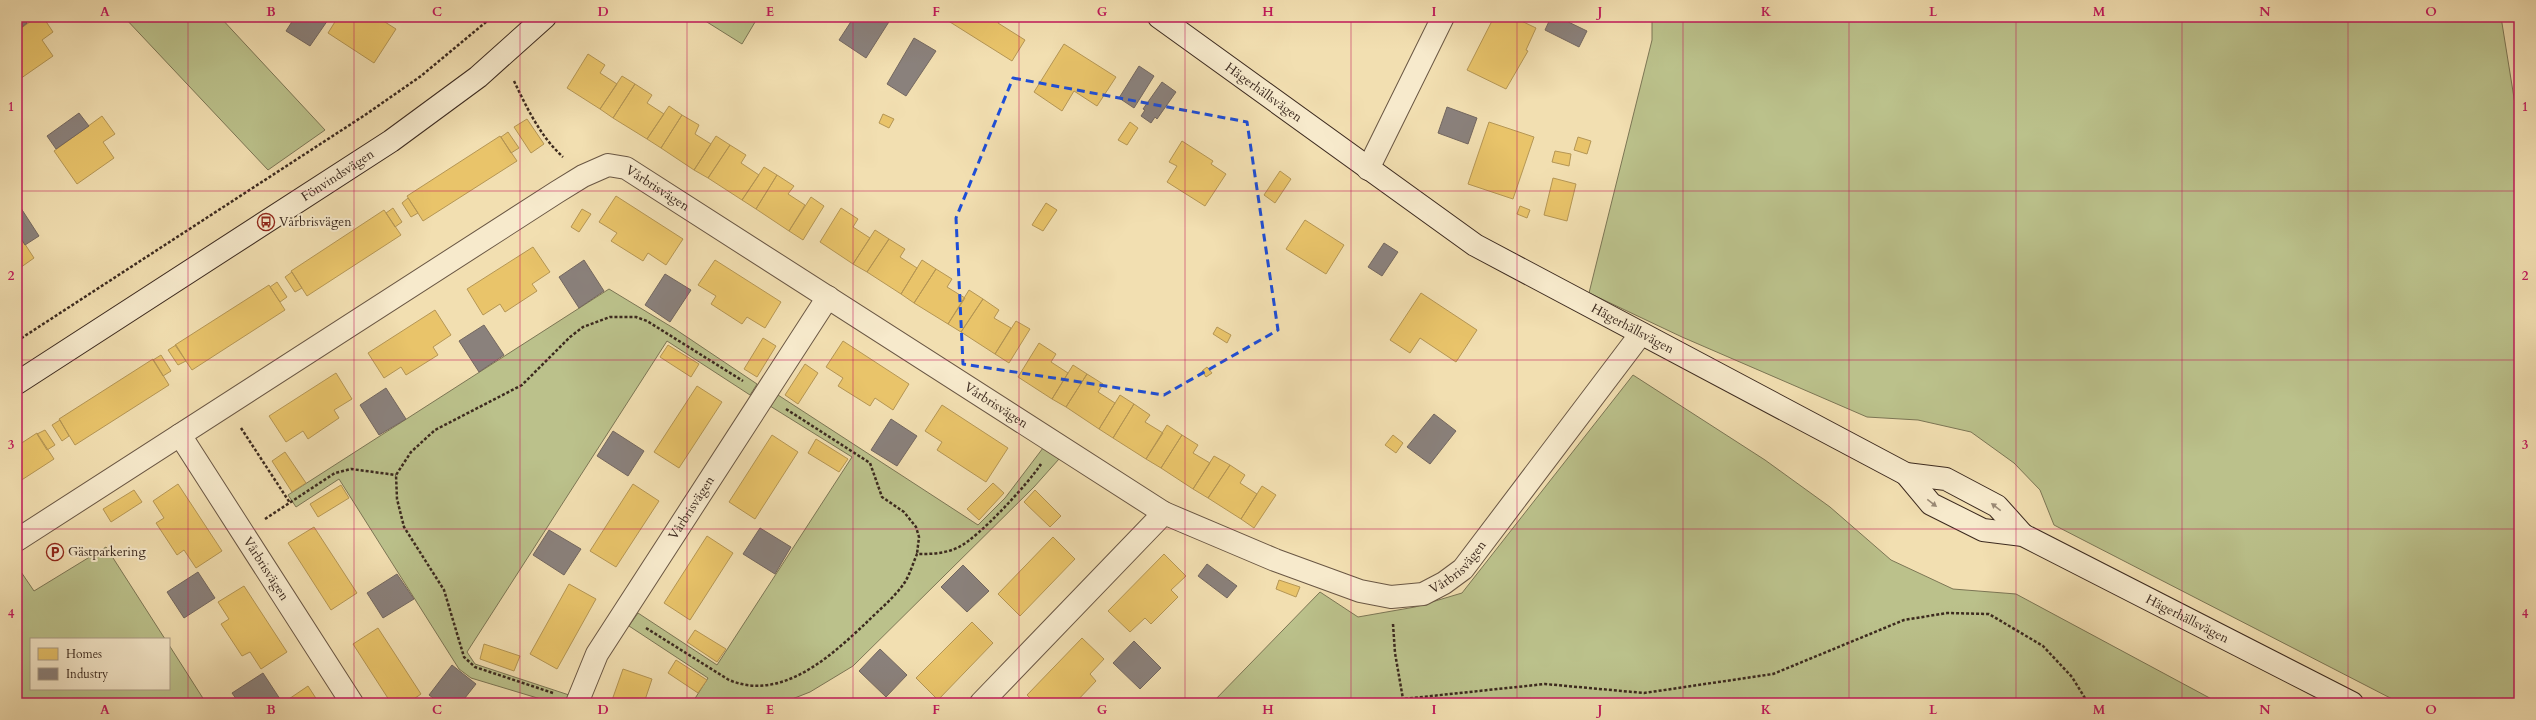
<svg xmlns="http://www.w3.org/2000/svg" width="2536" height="720" font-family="Cardo,serif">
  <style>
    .green { fill: #bbc18b; stroke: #7c7655 }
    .homes { fill: #e9c46a; stroke: #b59654 }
    .industry { fill: #8a817c; stroke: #736760 }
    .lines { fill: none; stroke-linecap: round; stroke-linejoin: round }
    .street-casing { stroke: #6a5744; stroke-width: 24 }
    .secondary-casing { stroke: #3c2a1f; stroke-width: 24 }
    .path { stroke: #3c2a1f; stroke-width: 2.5; stroke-dasharray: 3 2; stroke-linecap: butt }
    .street { stroke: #f7eacc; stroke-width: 22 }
    .secondary { stroke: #f7eacc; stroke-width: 22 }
    .oneway { fill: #9a8a76 }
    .marked { fill: none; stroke: #1d4ed8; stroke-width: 3; stroke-dasharray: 8 5; stroke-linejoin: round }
    .grid { fill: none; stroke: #c2185b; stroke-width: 1; stroke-opacity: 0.55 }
    .labels { text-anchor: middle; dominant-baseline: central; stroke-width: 4; stroke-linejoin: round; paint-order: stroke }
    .street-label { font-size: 13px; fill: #3c2a1f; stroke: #f7eacc }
    .poi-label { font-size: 13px; fill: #3c2a1f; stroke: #f7eacc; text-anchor: start }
    .neatline { fill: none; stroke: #c2185b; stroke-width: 1.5 }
    .grid-label { font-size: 13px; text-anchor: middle; font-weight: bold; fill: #c2185b }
  </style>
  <rect width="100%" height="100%" fill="#f2dfb1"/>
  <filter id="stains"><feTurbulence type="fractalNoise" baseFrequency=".005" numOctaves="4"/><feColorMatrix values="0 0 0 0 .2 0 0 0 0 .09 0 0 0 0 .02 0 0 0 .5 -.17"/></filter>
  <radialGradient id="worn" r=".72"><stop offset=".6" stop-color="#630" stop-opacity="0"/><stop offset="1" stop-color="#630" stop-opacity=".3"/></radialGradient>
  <path class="green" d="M124 17H220L325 130 268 170Z
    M699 17H758L742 44Z
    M1652 17H2501L2519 129V703H2400L2054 525 2040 490 2014 463 1971 432 1918 420 1867 417 1682 337 1589 293 1652 40Z
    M609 289 675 329 757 384 750 395 667 341 467 652 475 664 569 695 567 703H554L471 678 459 669 339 479 296 507 288 495Z
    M1633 375 1765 460 1830 507 1891 560 1953 589 2016 594 2219 703H1212L1320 592 1358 617 1415 607 1462 593Z
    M778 395 978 525 1005 498 1043 448 1059 459 1034 487 853 666 810 692 782 703H698L694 700 708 678 629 626 638 613 717 665 852 457 770 406Z
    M106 547 165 639H31V689H169V645L206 703H17V566L34 591Z"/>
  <path class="homes" d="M37 17H43L53 32 42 40 53 56 17 81V31Z
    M338 17H377L396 29 374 63 328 33Z
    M942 17H1001L998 23 1025 40 1012 61Z
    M1494 17H1513L1536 28 1526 50 1528 51 1506 89 1467 70Z
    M1064 44 1116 77 1097 106 1074 91 1062 111 1034 92Z
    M588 54 605 65 600 73 617 84 600 109 567 88Z
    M622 76 635 84 613 118 600 109Z
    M635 84 652 95 647 103 664 114 647 139 613 118Z
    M669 106 682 115 661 148 647 139Z
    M883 114 894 119 889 128 879 123Z
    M682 115 699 125 695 134 711 144 694 170 661 148Z
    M102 116 115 134 103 142 114 158 77 184 54 151Z
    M527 119 544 144 531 153 514 127Z
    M1130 122 1138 128 1127 145 1118 140Z
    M1489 122 1534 137 1513 199 1468 184Z
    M508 132 519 148 511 153 501 137Z
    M500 136 517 161 423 221 407 196Z
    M716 136 730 145 708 178 694 170Z
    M1578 137 1591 141 1587 154 1574 150Z
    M1182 141 1213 161 1211 164 1226 174 1205 206 1167 182 1177 166 1169 162Z
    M730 145 746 155 741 163 759 175 742 200 708 178Z
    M1555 151 1571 154 1569 166 1552 162Z
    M764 167 777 175 756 209 742 200Z
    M1280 171 1291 179 1275 203 1264 195Z
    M777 175 794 186 788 194 805 205 789 231 756 209Z
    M1553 178 1576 184 1567 221 1544 215Z
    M616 196 683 239 666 265 648 253 643 261 611 241 617 233 599 222Z
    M811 197 824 206 803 240 789 231Z
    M408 198 418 213 411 217 402 203Z
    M1046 203 1057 210 1043 231 1032 225Z
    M1520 206 1530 210 1527 218 1517 214Z
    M393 208 402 222 395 227 386 213Z
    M841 208 858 219 853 227 870 238 853 264 820 242Z
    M582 209 591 214 579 232 571 227Z
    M384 210 401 235 307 296 291 271Z
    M1305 220 1344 245 1326 274 1286 249Z
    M875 230 889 239 867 272 853 264Z
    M17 232 34 258 17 270Z
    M889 239 905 249 900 257 917 268 901 294 867 272Z
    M533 247 550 272 532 284 537 291 505 312 500 304 483 315 467 289Z
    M715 260 781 302 765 328 747 317 742 324 711 304 716 296 698 285Z
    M922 260 936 269 914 303 901 294Z
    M936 269 952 279 947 287 965 298 948 324 914 303Z
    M292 272 302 288 295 292 285 277Z
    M277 282 287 297 280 302 270 287Z
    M269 285 285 310 192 370 175 345Z
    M969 290 983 299 961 332 948 324Z
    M1421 293 1477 330 1456 362 1420 338 1410 353 1390 340Z
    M983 299 999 310 994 318 1011 328 995 354 961 332Z
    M435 310 451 335 433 347 438 355 406 375 401 367 384 378 368 353Z
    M1016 321 1030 329 1009 363 995 354Z
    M1217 327 1231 335 1227 343 1213 334Z
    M763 338 776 346 757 377 744 369Z
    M843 341 909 384 893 410 875 398 870 406 838 386 843 378 826 367Z
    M1039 343 1056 354 1051 362 1068 373 1052 399 1018 377Z
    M176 345 186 361 178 365 168 350Z
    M668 345 699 364 691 377 660 357Z
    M161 355 171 371 163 376 153 360Z
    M153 359 169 385 75 445 59 419Z
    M805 364 818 373 798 404 785 395Z
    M1073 365 1087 374 1066 407 1052 399Z
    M1207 367 1212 373 1206 377 1202 371Z
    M336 373 352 399 334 410 339 418 308 439 303 431 286 442 269 416Z
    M1087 374 1103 384 1098 392 1115 403 1099 429 1066 407Z
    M697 386 722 402 679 468 654 452Z
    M1120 395 1134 404 1113 438 1099 429Z
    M1134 404 1150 415 1145 422 1163 433 1146 459 1113 438Z
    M942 405 1008 448 986 482 937 450 942 442 925 431Z
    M60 420 69 436 62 441 52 425Z
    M1167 425 1182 435 1161 468 1146 459Z
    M45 430 55 445 47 450 37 434Z
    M37 433 54 459 17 483V446Z
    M772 435 798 452 755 519 729 502Z
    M1182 435 1198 445 1193 453 1210 463 1193 489 1161 468Z
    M1393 435 1403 443 1396 453 1385 445Z
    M816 439 848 459 839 472 808 453Z
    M285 452 306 483 292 492 272 461Z
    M1214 456 1230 465 1208 498 1193 489Z
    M1230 465 1245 475 1240 483 1257 494 1241 519 1208 498Z
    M993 483 1004 493 979 520 967 509Z
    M178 484 222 551 196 568 184 550 177 555 156 523 164 518 153 501Z
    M633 484 659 501 616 567 590 551Z
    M341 485 349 498 318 517 310 504Z
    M1262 486 1276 495 1254 528 1241 519Z
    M134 490 142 502 111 522 103 509Z
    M1035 490 1061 516 1050 527 1024 502Z
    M314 527 357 593 331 610 288 543Z
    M707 536 733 553 690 620 664 603Z
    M1053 537 1075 559 1020 616 998 594Z
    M1164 554 1186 576 1171 590 1178 597 1151 624 1145 618 1130 632 1108 611Z
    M1279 580 1300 587 1296 597 1276 589Z
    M569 584 596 599 557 669 530 654Z
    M244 586 287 652 261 669 250 652 242 656 221 624 229 619 218 602Z
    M972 622 993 643 938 700 916 678Z
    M378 628 421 694 408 703H391L353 644Z
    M695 630 726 649 717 662 687 642Z
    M1082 638 1104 659 1090 674 1096 681 1075 703H1035L1027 695Z
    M484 644 520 656 514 671 480 659Z
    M676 660 707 680 698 693 668 673Z
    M623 669 652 679 644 703H611Z
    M308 686 319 703H283Z"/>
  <path class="industry" d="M17 17H23L27 23 17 31Z
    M295 17H330L310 46 286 31Z
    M854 17H892L866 58 839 40Z
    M1551 17H1558L1587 31 1579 47 1545 30Z
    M914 38 936 51 906 96 887 84Z
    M1139 66 1154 76 1134 108 1119 98Z
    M1162 82 1176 92 1157 119 1155 117 1151 123 1141 116 1145 110 1143 109Z
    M1447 107 1477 118 1468 144 1438 133Z
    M79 113 89 126 56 149 47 136Z
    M17 202 39 236 25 245 17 232Z
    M1384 243 1398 252 1382 276 1368 267Z
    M584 260 604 291 579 308 559 277Z
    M665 274 691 290 670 322 645 305Z
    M484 325 504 355 479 372 459 341Z
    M386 388 406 419 379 435 360 405Z
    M1434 414 1456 431 1430 464 1407 447Z
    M891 419 917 436 897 466 871 450Z
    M613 431 644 451 628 476 597 456Z
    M760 528 791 547 775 574 743 554Z
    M549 530 581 549 564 575 533 555Z
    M1207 564 1237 586 1227 598 1198 576Z
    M963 565 989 591 967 612 941 587Z
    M198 572 215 598 184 618 167 592Z
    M397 574 414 599 383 618 367 593Z
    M1134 641 1161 668 1140 689 1113 663Z
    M880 649 907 675 886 697 859 671Z
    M452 665 476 684 461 703H440L429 695Z
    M263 673 280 699 273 703H239L232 693Z"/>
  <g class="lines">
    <g class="street-casing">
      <g id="street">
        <path d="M1368 169 1443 17"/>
        <path id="s1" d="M180 435 352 703"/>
        <path id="s2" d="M17 540 557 192 583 176 608 165 626 168 1164 513 1275 560 1360 591 1391 597 1423 594 1444 583 1463 569 1640 335"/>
        <path id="s3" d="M577 703 597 654 828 297"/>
        <path d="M981 703 1164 513"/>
      </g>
    </g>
    <g class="secondary-casing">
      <g id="secondary">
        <path id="s4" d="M1159 17 1475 245 1906 474 1946 479 1997 506 2023 535"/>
        <path id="s5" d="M17 383 391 141 478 77 545 17"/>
        <path id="s6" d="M1906 474 1931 504 1983 530 2023 535 2352 703"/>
      </g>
    </g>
    <path class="path" d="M514 81C527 108 540 136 563 157
      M17 341 365 115 421 76 492 17
      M786 409 870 463 882 497 904 512 916 527 919 537 917 554
      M241 428 290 503
      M265 519 335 473 351 469 396 475
      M1393 624 1395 653 1403 699
      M646 628 729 680C782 702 831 656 867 622 879 610 895 597 905 582 910 574 913 563 917 554 931 554 945 554 959 547 979 537 1028 484 1041 464
      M553 693 475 667 464 657 444 590 404 527 397 499 396 475 411 452 435 430 522 385 570 337 583 327 610 317H636L647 321 743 381
      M1396 703 1403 699 1545 684 1644 693 1773 674 1904 620 1947 613 1989 614 2043 646 2072 677 2088 703"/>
    <use href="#street" class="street"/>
    <use href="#secondary" class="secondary"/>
  </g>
  <defs><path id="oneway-solid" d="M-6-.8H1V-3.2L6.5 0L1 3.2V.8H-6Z"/></defs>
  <g class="oneway">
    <use href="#oneway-solid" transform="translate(1932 503) rotate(38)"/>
    <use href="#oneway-solid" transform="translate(1996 507) rotate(-142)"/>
  </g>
  <path class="marked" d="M1013 78 1247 122 1278 330 1164 395 963 364 956 218Z"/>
  <path class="grid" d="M188 17V703M354 17V703M520 17V703M687 17V703M853 17V703M1019 17V703M1185 17V703M1351 17V703M1517 17V703M1683 17V703M1849 17V703M2016 17V703M2182 17V703M2348 17V703M17 191H2519M17 360H2519M17 529H2519"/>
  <defs>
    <g id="bus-ring" transform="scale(0.9)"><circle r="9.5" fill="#f7eacc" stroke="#8f2418" stroke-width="1.5"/><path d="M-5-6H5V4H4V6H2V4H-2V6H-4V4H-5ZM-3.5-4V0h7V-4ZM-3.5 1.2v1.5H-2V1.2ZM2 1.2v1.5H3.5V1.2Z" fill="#8f2418"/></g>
    <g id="parking-ring" transform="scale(0.9)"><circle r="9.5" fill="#f7eacc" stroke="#8f2418" stroke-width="1.5"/><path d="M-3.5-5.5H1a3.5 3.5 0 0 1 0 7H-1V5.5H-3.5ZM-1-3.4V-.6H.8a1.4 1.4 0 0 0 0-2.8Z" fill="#8f2418"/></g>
  </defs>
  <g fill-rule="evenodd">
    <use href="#bus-ring" x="266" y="222"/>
    <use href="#parking-ring" x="55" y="552"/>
  </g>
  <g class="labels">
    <g class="street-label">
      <text stroke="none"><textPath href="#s4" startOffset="129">Hägerhällsvägen</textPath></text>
      <text stroke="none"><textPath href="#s5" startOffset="382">Fönvindsvägen</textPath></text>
      <text stroke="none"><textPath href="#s2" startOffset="756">Vårbrisvägen</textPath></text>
      <text stroke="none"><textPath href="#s4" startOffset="568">Hägerhällsvägen</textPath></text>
      <text stroke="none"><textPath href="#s2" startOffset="1158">Vårbrisvägen</textPath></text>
      <text stroke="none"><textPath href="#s3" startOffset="227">Vårbrisvägen</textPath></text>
      <text stroke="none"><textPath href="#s2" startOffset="1677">Vårbrisvägen</textPath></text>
      <text stroke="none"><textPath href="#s1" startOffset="159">Vårbrisvägen</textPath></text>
      <text stroke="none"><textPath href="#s6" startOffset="322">Hägerhällsvägen</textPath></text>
    </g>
    <g class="poi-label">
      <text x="279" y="222">Vårbrisvägen</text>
      <text x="68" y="552">Gästparkering</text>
    </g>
  </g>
  <rect width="2536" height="720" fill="none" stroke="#f2dfb1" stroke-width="44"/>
  <rect x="30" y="638" width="140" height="52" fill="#f7eacc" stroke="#ac9d87"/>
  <rect x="38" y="648" width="20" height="12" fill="#e9c46a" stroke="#ac9d87"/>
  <text x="66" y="658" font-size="12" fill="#3c2a1f">Homes</text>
  <rect x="38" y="668" width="20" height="12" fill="#8a817c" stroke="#ac9d87"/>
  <text x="66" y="678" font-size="12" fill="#3c2a1f">Industry</text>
  <rect x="22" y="22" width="2492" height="676" class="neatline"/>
  <g class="grid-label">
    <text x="105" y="16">A</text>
    <text x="271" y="16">B</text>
    <text x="437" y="16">C</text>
    <text x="603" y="16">D</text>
    <text x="770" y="16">E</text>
    <text x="936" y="16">F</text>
    <text x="1102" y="16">G</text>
    <text x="1268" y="16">H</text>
    <text x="1434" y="16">I</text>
    <text x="1600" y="16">J</text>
    <text x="1766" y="16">K</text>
    <text x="1933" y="16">L</text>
    <text x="2099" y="16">M</text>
    <text x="2265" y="16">N</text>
    <text x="2431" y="16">O</text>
    <text x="11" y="111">1</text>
    <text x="2525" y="111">1</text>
    <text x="11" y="280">2</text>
    <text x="2525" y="280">2</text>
    <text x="11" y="449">3</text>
    <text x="2525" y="449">3</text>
    <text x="11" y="618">4</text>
    <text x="2525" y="618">4</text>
    <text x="105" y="714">A</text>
    <text x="271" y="714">B</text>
    <text x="437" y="714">C</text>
    <text x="603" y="714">D</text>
    <text x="770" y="714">E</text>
    <text x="936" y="714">F</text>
    <text x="1102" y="714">G</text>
    <text x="1268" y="714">H</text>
    <text x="1434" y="714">I</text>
    <text x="1600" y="714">J</text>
    <text x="1766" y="714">K</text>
    <text x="1933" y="714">L</text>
    <text x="2099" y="714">M</text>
    <text x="2265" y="714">N</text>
    <text x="2431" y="714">O</text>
  </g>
  <rect width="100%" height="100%" filter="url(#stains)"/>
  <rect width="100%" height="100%" fill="url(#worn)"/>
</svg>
